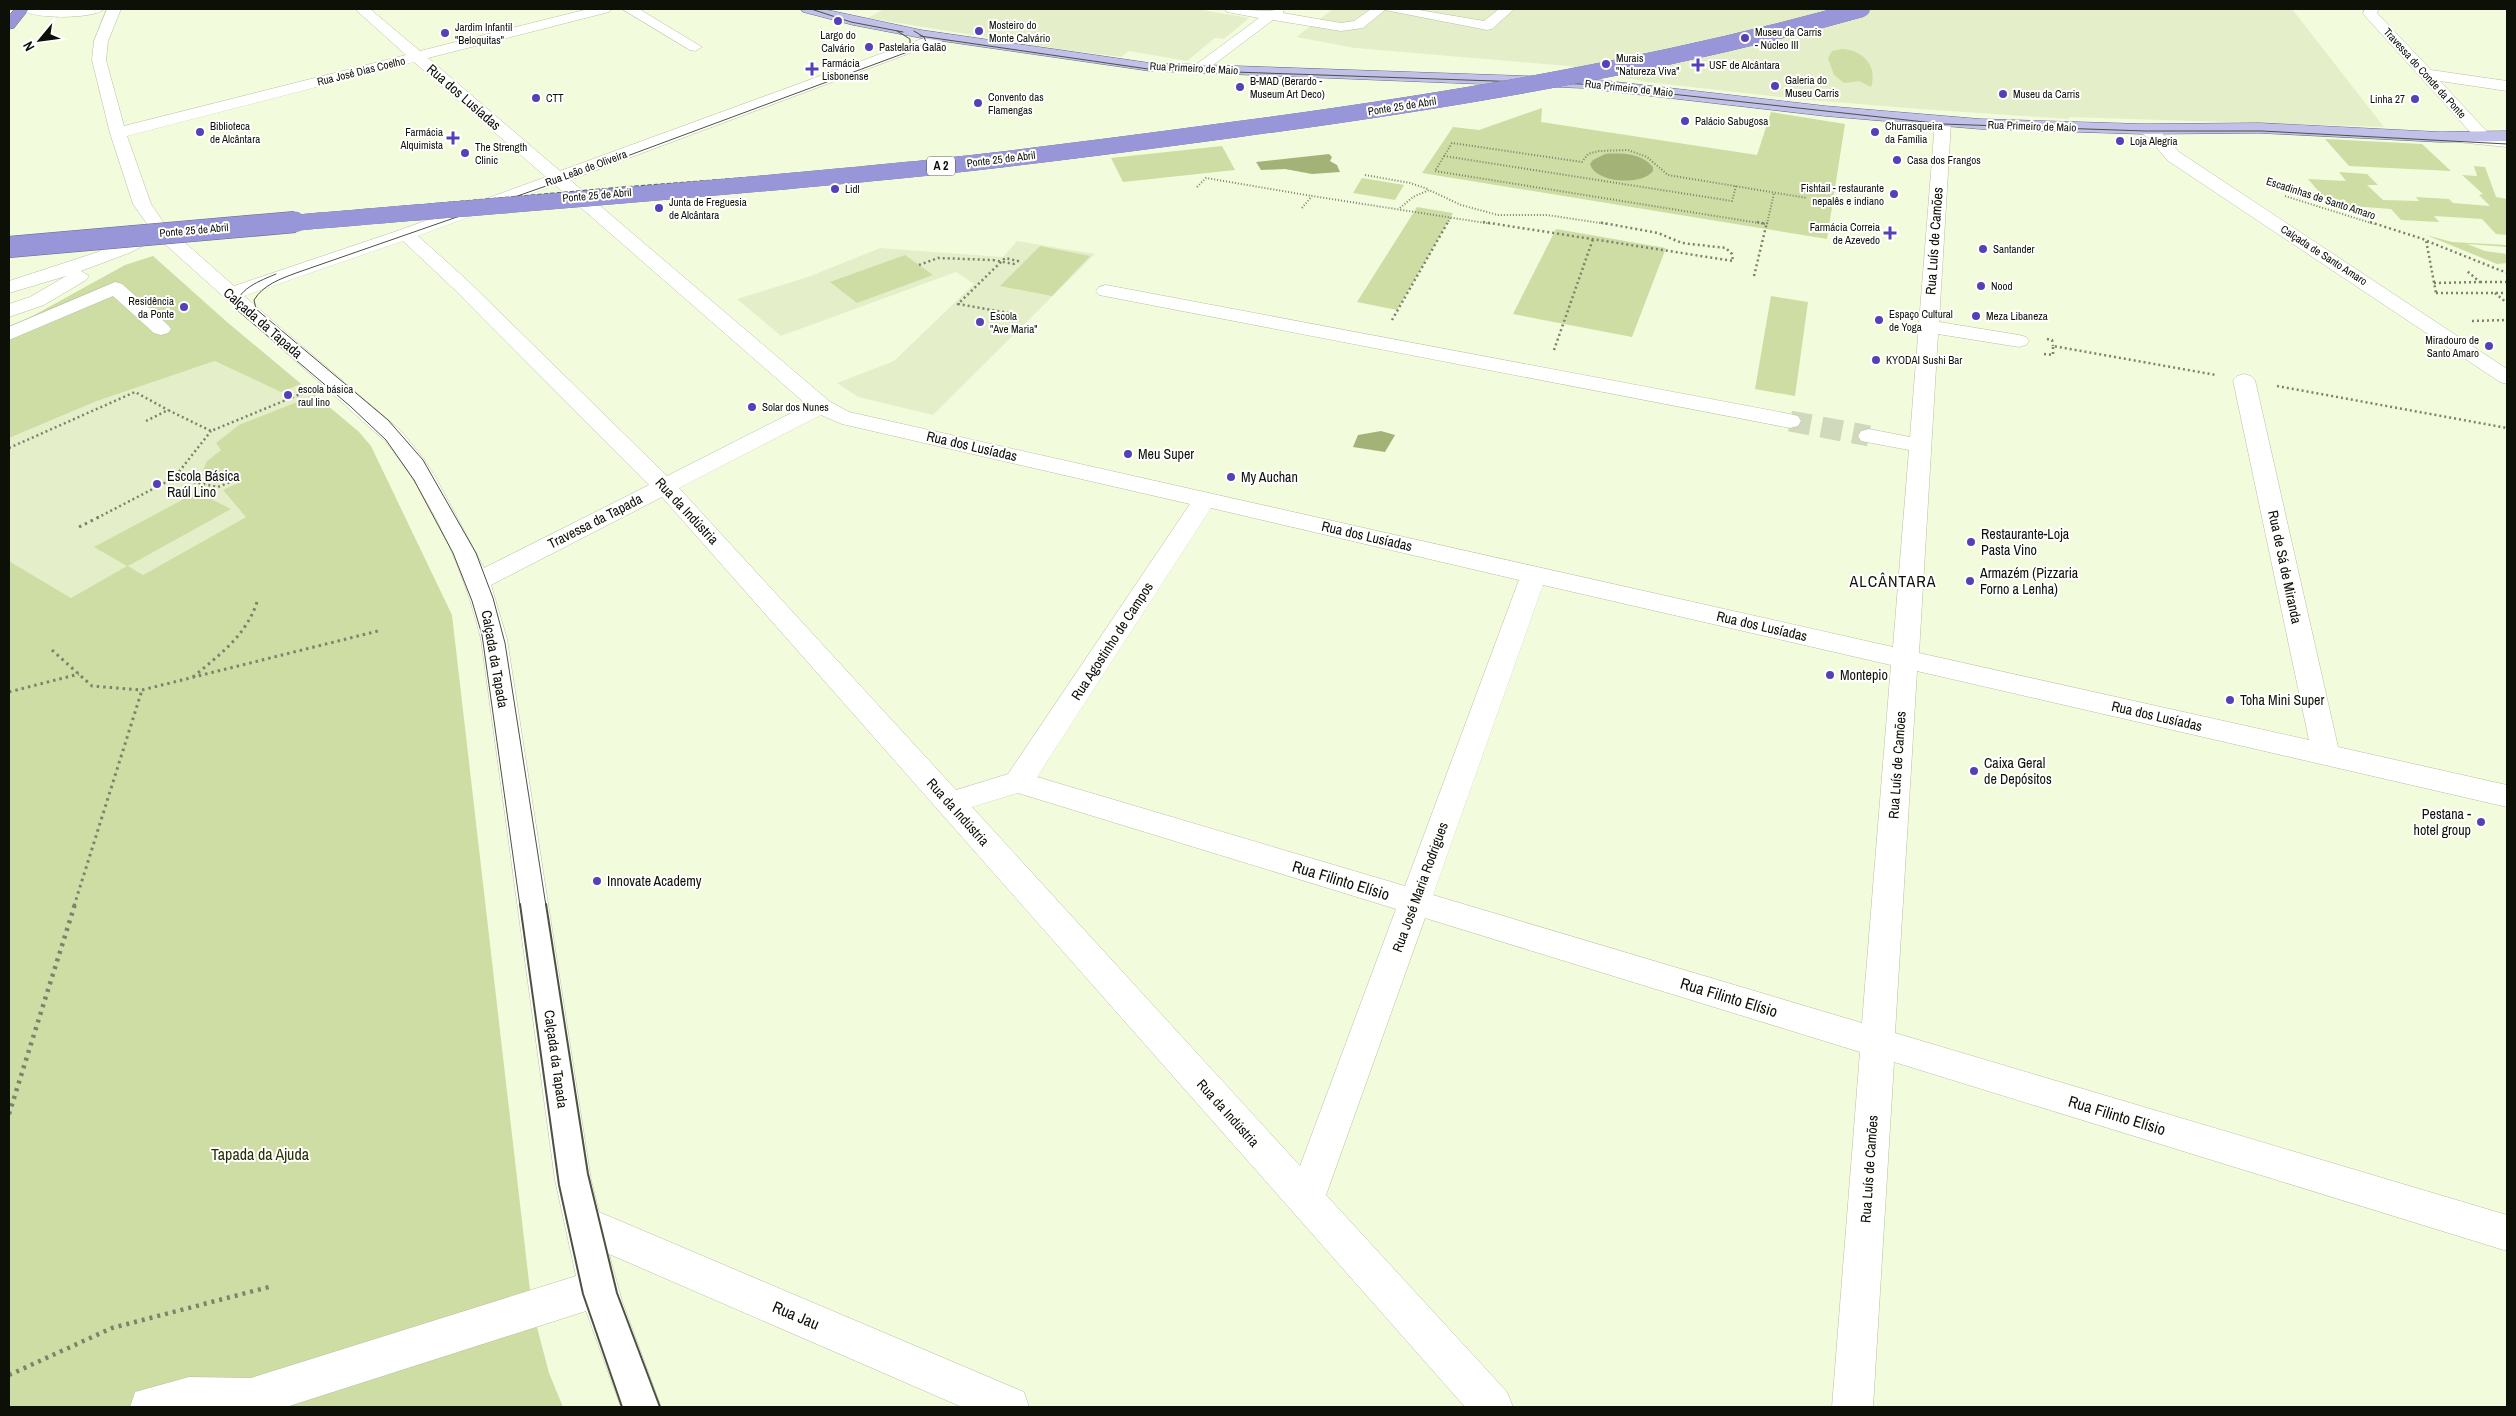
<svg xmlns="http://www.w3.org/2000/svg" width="2516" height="1416" font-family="'Archivo Narrow',sans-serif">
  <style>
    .built { fill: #e4efc9 }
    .green { fill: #cddda3 }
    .water { fill: #a3b378 }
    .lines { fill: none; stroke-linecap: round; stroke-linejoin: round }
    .minor-tunnel { stroke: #d0d9bc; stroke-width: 21; stroke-dasharray: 21 11; stroke-linecap: butt }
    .minor-casing { stroke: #b7c0a2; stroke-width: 1 }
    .major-casing { stroke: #67678f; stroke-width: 1 }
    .highway-casing { stroke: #67678f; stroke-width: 1 }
    .path-far3 { stroke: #7b826d; stroke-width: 2; stroke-dasharray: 1 2; stroke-linecap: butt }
    .path-far2 { stroke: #7b826d; stroke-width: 2.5; stroke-dasharray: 2 3; stroke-linecap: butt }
    .path-far1 { stroke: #7b826d; stroke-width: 3; stroke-dasharray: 2.5 4; stroke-linecap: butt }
    .path { stroke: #7b826d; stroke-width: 4.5; stroke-dasharray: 3 5; stroke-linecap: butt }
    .minor { fill: #fff; fill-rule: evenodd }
    .major { fill: #c1c0e8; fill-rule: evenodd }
    .highway { fill: #9896d9; fill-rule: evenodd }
    .tram-far1 { stroke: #4c5141; stroke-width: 1 }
    .tram { stroke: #4c5141; stroke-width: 2 }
    .rail-far1 { stroke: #4c5141; stroke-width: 2; stroke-dasharray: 4.5 2; stroke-linecap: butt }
    .rail { stroke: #4c5141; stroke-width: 3; stroke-dasharray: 5.5 3; stroke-linecap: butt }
    .highway-bridge-far1-casing { stroke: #67678f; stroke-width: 16; stroke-linecap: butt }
    .highway-bridge-casing { stroke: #67678f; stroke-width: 22; stroke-linecap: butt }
    .path-bridge { stroke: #7b826d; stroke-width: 2.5; stroke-dasharray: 2 3; stroke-linecap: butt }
    .highway-bridge-far1 { stroke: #9896d9; stroke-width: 16 }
    .highway-bridge { stroke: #9896d9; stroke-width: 21 }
    .poi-dot { fill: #5540b8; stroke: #fff; stroke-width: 2 }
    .labels { text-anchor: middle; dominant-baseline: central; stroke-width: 4; stroke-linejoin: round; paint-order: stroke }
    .far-poi-label { font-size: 11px; fill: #0d1006; stroke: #fff; text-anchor: start }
    .far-street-label { font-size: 11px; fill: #0d1006; stroke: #fff }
    .shield { fill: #fff; stroke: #565851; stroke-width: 1 }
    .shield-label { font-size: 12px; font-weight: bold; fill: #0d1006 }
    .street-label { font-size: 14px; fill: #0d1006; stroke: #fff }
    .poi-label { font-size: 14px; fill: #0d1006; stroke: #fff; text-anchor: start }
    .quarter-label { font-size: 16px; letter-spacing: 1px; fill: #0d1006; stroke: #fff }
    .near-street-label { font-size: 16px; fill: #0d1006; stroke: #fff }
    .near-park-label { font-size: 16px; fill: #273002; stroke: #fff }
  </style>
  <rect width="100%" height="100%" fill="#f2fcdc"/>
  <path class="built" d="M884 9H1197L1249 18 1224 39 1215 38 1187 61 1129 51 1121 57 1066 50 868 18Z
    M1333 9H2292L2384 127 2069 117V119L1920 109 1798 99 1647 82 1568 66 1355 48 1296 37Z
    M1017 241 1095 254 933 415 858 397 837 383 894 361 974 284 956 272 781 336 737 299 808 277 880 248 1003 257Z
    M257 347 359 432 246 517 143 575 128 566 71 598 9 561V438L97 401Z"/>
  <path class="green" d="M1842 49C1863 50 1878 66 1871 87L1859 81 1844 83 1834 75 1828 58 1832 51Z
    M1542 108 1541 122 1757 155 1771 112 1845 124 1827 239 1422 173 1453 127 1479 130Z
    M2325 139 2422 144 2451 171 2349 166Z
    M1222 146 1235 170 1123 182 1111 158Z
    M2474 166 2485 167 2496 197 2507 199V235L2496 234 2482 219 2434 216 2439 222 2401 220 2391 209 2351 206 2357 213 2288 191 2320 193 2308 179 2346 181 2339 172 2367 174 2378 185H2367L2383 200 2419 201 2416 197 2449 199 2453 203 2490 206 2479 195 2483 194 2462 175 2477 176Z
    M1362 178 1404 185 1395 200 1353 193Z
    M1417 207 1453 213 1397 310 1357 302Z
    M1556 229 1666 248 1632 337 1513 314Z
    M2426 235 2452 242 2507 245V247L2467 244 2485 251 2507 254V263L2497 264Z
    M1040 246 1090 256 1052 296 1000 286Z
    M905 255 933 275 857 303 830 282Z
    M153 256 227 322 301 384 281 392 215 361 97 401 9 438V329L125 265Z
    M1771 296 1808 302 1795 396 1755 389Z
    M315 395 359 432 371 446 452 615 532 1308 549 1373 563 1407H9V561L71 598 127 566 94 547 197 492 231 509 128 566 143 575 246 517 223 490 238 483 231 476 216 483 203 470 207 461 221 450 216 443 239 425Z"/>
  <path class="water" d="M1329 154 1332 157 1330 161 1337 165 1340 172 1312 174 1285 169 1261 170 1256 162Z
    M1605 154C1622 153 1641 153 1653 167V171C1642 186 1595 183 1590 164L1593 160Z
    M1381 431 1395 435 1385 452 1353 447 1358 435Z"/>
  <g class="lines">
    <path class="minor-tunnel" d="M1790 421 1869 436"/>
    <g class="minor-casing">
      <path id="minor" d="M21 9H104C96 19 30 20 21 9Z
        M107 9H121L108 41 106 60 124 126 406 55 355 9H370L420 51 588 9H611L609 12 428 58 560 171 935 34H945L947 37 945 40 570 180 829 401 849 412 1893 647 1909 450 1861 441 1858 436 1861 431 1869 429 1910 437 1935 122 1937 119H1949L1951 122 1939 322 2019 335 2026 337 2029 341 2026 345 2019 347 1938 334 1919 653 2309 740 2233 380 2237 376 2244 374 2251 376 2255 380 2338 747 2507 785V807L1917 671 1895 1033 2507 1215V1251L1894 1062 1873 1407H1832L1860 1052 1425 918 1326 1195 1507 1392 1513 1407H1465L662 497 491 585 507 639 591 1180 599 1212 1024 1392 1029 1407H962L609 1254 622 1301 661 1407H621L586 1311 286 1407H130L135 1392 189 1377 251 1378 576 1276 555 1180 481 639C463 567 432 498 385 441L158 238 129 253 81 271 89 276 86 280 44 305 9 317V304L30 297 66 276 9 293V281L98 252 150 228 133 204 110 133 92 60 94 41ZM414 62 546 177 400 230 234 286 166 226 151 204 127 136ZM555 185 807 405 667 476 467 280 418 236ZM403 241 453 288 649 485 484 568 436 478 423 458 401 431 244 296ZM821 415 842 424 1190 504 1008 774 956 790 679 488ZM1211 508 1519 580 1405 886 1037 777ZM1543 585 1891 665 1862 1023 1433 895ZM1018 793 1396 909 1300 1166 972 807Z
        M622 9H639L702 47 695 51 690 50Z
        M1225 9 1268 11 1284 9 1283 13 1341 23 1354 21 1371 9H1413L1484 21 1499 9H1514L1492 29 1487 30 1385 10 1363 28 1341 31 1273 20 1204 72H1194L1191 69 1194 66 1259 18 1227 12Z
        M2365 9H2379L2377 13 2431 70 2507 81V91L2440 81 2491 136 2507 137V147L2457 142 2455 139 2457 136 2473 135 2365 16 2363 13Z
        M2143 124 2162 133 2179 152 2507 369V384L2500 382 2167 160 2150 139 2135 129Z
        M115 282 122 284 168 325 171 329 168 333 161 335 154 333 113 296 9 340V327Z
        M1106 285 1790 414 1798 416 1801 421 1798 426 1790 428 1099 295 1096 291 1099 287Z"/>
    </g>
    <g class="major-casing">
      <path id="major" d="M801 9H823L921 30 1150 63 1582 78 1825 106 1980 119 2143 124 2259 123 2440 132 2507 131V141L2440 142 2259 133 2143 134 1980 129 1825 116 1582 88 1150 71 921 38 853 25 803 12Z"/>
    </g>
    <g class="highway-casing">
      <path id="highway" d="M15 9H29L14 28 9 29V16Z"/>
    </g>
    <path class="path-far3" d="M1444 156 1732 201 1736 186
      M1365 175 1410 183 1428 189
      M1197 187 1206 178 1312 196
      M2285 196 2374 224
      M1302 208 1312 196 1492 224
      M1400 208 1413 197 1429 190 1461 205 1498 215H1547L1607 224
      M1447 224 1451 217
      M1765 224 1435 171 1452 143 1582 162 1588 154 1599 151 1628 150 1647 157 1668 175 1807 198
      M1767 224 1774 193"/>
    <path class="path-far2" d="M1483 222 1733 261 1732 254 1726 248 1682 243 1658 233 1598 222
      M1757 222 1767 224
      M2370 222 2426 240 2436 293
      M2427 241 2507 273
      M919 265 938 258 993 260
      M1754 276 1767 222
      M2480 282H2507
      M2434 283 2480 282 2467 271
      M2436 293H2507
      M2495 293 2507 303
      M1009 313 958 304 1005 258 1018 261 1014 264
      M1392 320 1448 222
      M2472 321 2507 320
      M2047 339 2052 340 2053 346
      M1554 350 1593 239
      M2044 354 2053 355V346L2216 375
      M2277 386 2507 428
      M146 421 168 410 211 431 303 393
      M9 448 135 392 168 410
      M174 478 218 487 235 480
      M97 518 174 478 211 431"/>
    <path class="path-far1" d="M79 527 99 517
      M52 650 92 686 142 690 378 631
      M193 677C219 655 246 636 257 602
      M9 692 79 674
      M74 906 142 690"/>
    <path class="path" d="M9 1114 75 904
      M9 1375 112 1328 269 1287"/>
    <use href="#minor" class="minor"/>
    <use href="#major" class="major"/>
    <use href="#highway" class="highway"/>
    <path class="tram-far1" d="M811 9 851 22 903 32
      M897 31 910 39V44L899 50
      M920 36 1148 69 1581 84 1943 124 2145 131H2262L2507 144
      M276 274C262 280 233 290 237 310L350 406 386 440 414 480 453 553 472 601 482 635 520 906
      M546 906 505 643 493 598 476 553 423 460 388 420 256 309 254 300C263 285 280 279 296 273L549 185 913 50 926 42 924 37 914 31"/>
    <path class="tram" d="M520 904 559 1185 583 1294 622 1407
      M546 904 588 1174 617 1293 660 1407"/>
    <path class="rail-far1" d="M207 224 628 187 904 166 1163 135 1397 103 1609 65 1791 25 1846 9"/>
    <path class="rail" d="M9 241 221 222"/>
    <g class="highway-bridge-far1-casing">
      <path id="highway-bridge-far1" d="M280 224C488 206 697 191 905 170 1016 159 1128 144 1239 129 1449 101 1658 66 1862 9"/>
    </g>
    <g class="highway-bridge-casing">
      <path id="highway-bridge" d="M9 247 295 222"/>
    </g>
    <path class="path-bridge" d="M993 260 1014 264"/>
    <use href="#highway-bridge-far1" class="highway-bridge-far1"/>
    <use href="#highway-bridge" class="highway-bridge"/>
  </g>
  <g class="poi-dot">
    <circle cx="838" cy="21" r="5"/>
    <circle cx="979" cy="31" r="5"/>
    <circle cx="445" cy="33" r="5"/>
    <circle cx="1745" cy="38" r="5"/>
    <circle cx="869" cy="47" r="5"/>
    <circle cx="1606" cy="64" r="5"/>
    <path d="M1695.5 57.5h5v5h5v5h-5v5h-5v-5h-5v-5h5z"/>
    <path d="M809.5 61.5h5v5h5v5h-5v5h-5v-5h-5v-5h5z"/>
    <circle cx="1775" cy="86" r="5"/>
    <circle cx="1240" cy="87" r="5"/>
    <circle cx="2003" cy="94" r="5"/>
    <circle cx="536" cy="98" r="5"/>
    <circle cx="2415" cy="99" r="5"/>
    <circle cx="978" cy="103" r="5"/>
    <circle cx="1685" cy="121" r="5"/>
    <circle cx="200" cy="132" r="5"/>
    <circle cx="1875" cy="132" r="5"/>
    <path d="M450.5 130.5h5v5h5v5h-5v5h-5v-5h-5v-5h5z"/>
    <circle cx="2120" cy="141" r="5"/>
    <circle cx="465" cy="153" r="5"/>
    <circle cx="1897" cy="160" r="5"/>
    <circle cx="835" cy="189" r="5"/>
    <circle cx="1894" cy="194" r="5"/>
    <circle cx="659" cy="208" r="5"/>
    <path d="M1887.5 225.5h5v5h5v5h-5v5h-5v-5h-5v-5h5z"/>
    <circle cx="1983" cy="249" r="5"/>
    <circle cx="1981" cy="286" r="5"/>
    <circle cx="184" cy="307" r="5"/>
    <circle cx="1976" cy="316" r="5"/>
    <circle cx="1879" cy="320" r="5"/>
    <circle cx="980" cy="322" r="5"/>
    <circle cx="2489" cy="346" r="5"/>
    <circle cx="1876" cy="360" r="5"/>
    <circle cx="288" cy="395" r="5"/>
    <circle cx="752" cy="407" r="5"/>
    <circle cx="1128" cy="454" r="5"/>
    <circle cx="1231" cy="477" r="5"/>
    <circle cx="157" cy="484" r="5"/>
    <circle cx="1971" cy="542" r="5"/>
    <circle cx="1970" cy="581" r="5"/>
    <circle cx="1830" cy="675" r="5"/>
    <circle cx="2230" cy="700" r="5"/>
    <circle cx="1974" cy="771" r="5"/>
    <circle cx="2481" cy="822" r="5"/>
    <circle cx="597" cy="881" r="5"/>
  </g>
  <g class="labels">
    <g class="far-poi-label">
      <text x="989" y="25">Mosteiro do<tspan x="989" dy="13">Monte Calvário</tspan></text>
      <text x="455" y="27">Jardim Infantil<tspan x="455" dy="13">"Beloquitas"</tspan></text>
      <text x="1755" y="32">Museu da Carris<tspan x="1755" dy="13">- Núcleo III</tspan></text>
      <text x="838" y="35" text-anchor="middle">Largo do<tspan x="838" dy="13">Calvário</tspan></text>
      <text x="879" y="47">Pastelaria Galão</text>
      <text x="1616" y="58">Murais<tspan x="1616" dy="13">"Natureza Viva"</tspan></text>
      <text x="822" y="63">Farmácia<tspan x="822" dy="13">Lisbonense</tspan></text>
      <text x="1709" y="65">USF de Alcântara</text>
      <text x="1785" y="80">Galeria do<tspan x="1785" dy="13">Museu Carris</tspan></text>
      <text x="1250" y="81">B-MAD (Berardo -<tspan x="1250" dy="13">Museum Art Deco)</tspan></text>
      <text x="2013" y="94">Museu da Carris</text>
      <text x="988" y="97">Convento das<tspan x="988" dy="13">Flamengas</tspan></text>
      <text x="546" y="98">CTT</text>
      <text x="2405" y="99" text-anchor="end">Linha 27</text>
      <text x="1695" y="121">Palácio Sabugosa</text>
      <text x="210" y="126">Biblioteca<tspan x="210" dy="13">de Alcântara</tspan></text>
      <text x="1885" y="126">Churrasqueira<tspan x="1885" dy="13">da Família</tspan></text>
      <text x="443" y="132" text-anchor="end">Farmácia<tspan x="443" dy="13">Alquimista</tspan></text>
      <text x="2130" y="141">Loja Alegria</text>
      <text x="475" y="147">The Strength<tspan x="475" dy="13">Clinic</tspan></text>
      <text x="1907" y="160">Casa dos Frangos</text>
      <text x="1884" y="188" text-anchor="end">Fishtail - restaurante<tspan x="1884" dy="13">nepalês e indiano</tspan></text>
      <text x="845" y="189">Lidl</text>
      <text x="669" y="202">Junta de Freguesia<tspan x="669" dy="13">de Alcântara</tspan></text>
      <text x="1880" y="227" text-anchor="end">Farmácia Correia<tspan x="1880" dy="13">de Azevedo</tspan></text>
      <text x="1993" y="249">Santander</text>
      <text x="1991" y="286">Nood</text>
      <text x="174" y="301" text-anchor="end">Residência<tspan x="174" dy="13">da Ponte</tspan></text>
      <text x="1889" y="314">Espaço Cultural<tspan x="1889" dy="13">de Yoga</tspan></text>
      <text x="990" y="316">Escola<tspan x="990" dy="13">"Ave Maria"</tspan></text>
      <text x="1986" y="316">Meza Libaneza</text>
      <text x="2479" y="340" text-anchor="end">Miradouro de<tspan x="2479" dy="13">Santo Amaro</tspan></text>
      <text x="1886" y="360">KYODAI Sushi Bar</text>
      <text x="298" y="389">escola básica<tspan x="298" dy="13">raul lino</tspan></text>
      <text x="762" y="407">Solar dos Nunes</text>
    </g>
    <g class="far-street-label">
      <text transform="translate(1194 68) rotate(3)">Rua Primeiro de Maio</text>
      <text transform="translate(361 71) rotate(-14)">Rua José Dias Coelho</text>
      <text transform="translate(2425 73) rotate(48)">Travessa do Conde da Ponte</text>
      <text transform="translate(1629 88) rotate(6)">Rua Primeiro de Maio</text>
      <text transform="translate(1402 106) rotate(-9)">Ponte 25 de Abril</text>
      <text transform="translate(2032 126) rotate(2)">Rua Primeiro de Maio</text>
      <text transform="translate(1001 159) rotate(-7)">Ponte 25 de Abril</text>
      <text transform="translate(586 168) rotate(-20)">Rua Leão de Oliveira</text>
      <text transform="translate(597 195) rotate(-5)">Ponte 25 de Abril</text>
      <text transform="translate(2321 198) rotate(18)">Escadinhas de Santo Amaro</text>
      <text transform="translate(194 230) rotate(-5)">Ponte 25 de Abril</text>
      <text transform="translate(2324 255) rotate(33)">Calçada de Santo Amaro</text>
    </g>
    <rect class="shield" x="927" y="156.5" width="28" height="19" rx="4"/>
    <g class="shield-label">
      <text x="941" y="166">A 2</text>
    </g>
    <g class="street-label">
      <text transform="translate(464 97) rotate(41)">Rua dos Lusíadas</text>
      <text transform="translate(1934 241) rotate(-86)">Rua Luís de Camões</text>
      <text transform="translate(263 323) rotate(41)">Calçada da Tapada</text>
      <text transform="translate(972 446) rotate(13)">Rua dos Lusíadas</text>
      <text transform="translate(687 511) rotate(47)">Rua da Indústria</text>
      <text transform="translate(595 521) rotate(-27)">Travessa da Tapada</text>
      <text transform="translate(1367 536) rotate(13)">Rua dos Lusíadas</text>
      <text transform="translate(2285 567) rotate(78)">Rua de Sá de Miranda</text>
      <text transform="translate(1762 626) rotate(13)">Rua dos Lusíadas</text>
      <text transform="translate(1112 641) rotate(-57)">Rua Agostinho de Campos</text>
      <text transform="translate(495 659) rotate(80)">Calçada da Tapada</text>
      <text transform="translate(2157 716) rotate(13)">Rua dos Lusíadas</text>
      <text transform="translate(1897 765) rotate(-86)">Rua Luís de Camões</text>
      <text transform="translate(958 812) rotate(48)">Rua da Indústria</text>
      <text transform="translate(1420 887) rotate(-70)">Rua José Maria Rodrigues</text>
      <text transform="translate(556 1059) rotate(82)">Calçada da Tapada</text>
      <text transform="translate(1228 1113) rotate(48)">Rua da Indústria</text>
      <text transform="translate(1869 1169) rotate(-86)">Rua Luís de Camões</text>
    </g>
    <g class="poi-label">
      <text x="1138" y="454">Meu Super</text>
      <text x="167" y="476">Escola Básica<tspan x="167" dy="16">Raúl Lino</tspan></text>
      <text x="1241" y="477">My Auchan</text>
      <text x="1981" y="534">Restaurante-Loja<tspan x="1981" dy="16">Pasta Vino</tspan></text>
      <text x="1980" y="573">Armazém (Pizzaria<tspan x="1980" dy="16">Forno a Lenha)</tspan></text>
      <text x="1840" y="675">Montepio</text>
      <text x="2240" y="700">Toha Mini Super</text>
      <text x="1984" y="763">Caixa Geral<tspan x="1984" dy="16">de Depósitos</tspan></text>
      <text x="2471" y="814" text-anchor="end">Pestana -<tspan x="2471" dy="16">hotel group</tspan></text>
      <text x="607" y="881">Innovate Academy</text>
    </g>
    <g class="quarter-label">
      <text x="1893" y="581">ALCÂNTARA</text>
    </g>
    <g class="near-street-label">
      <text transform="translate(1341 880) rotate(17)">Rua Filinto Elísio</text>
      <text transform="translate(1729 997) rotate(17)">Rua Filinto Elísio</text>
      <text transform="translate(2117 1115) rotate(17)">Rua Filinto Elísio</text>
      <text transform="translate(796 1315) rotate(23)">Rua Jau</text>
    </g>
    <g class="near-park-label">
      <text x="260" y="1154">Tapada da Ajuda</text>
    </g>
  </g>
  <rect width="2516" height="1416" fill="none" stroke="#0d1006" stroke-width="20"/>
  <g transform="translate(40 40) rotate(241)" stroke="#ffffff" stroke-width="4" paint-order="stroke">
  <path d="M0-4L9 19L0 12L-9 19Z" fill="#0d1006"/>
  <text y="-8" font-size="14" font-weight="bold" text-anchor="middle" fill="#0d1006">N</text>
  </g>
</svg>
